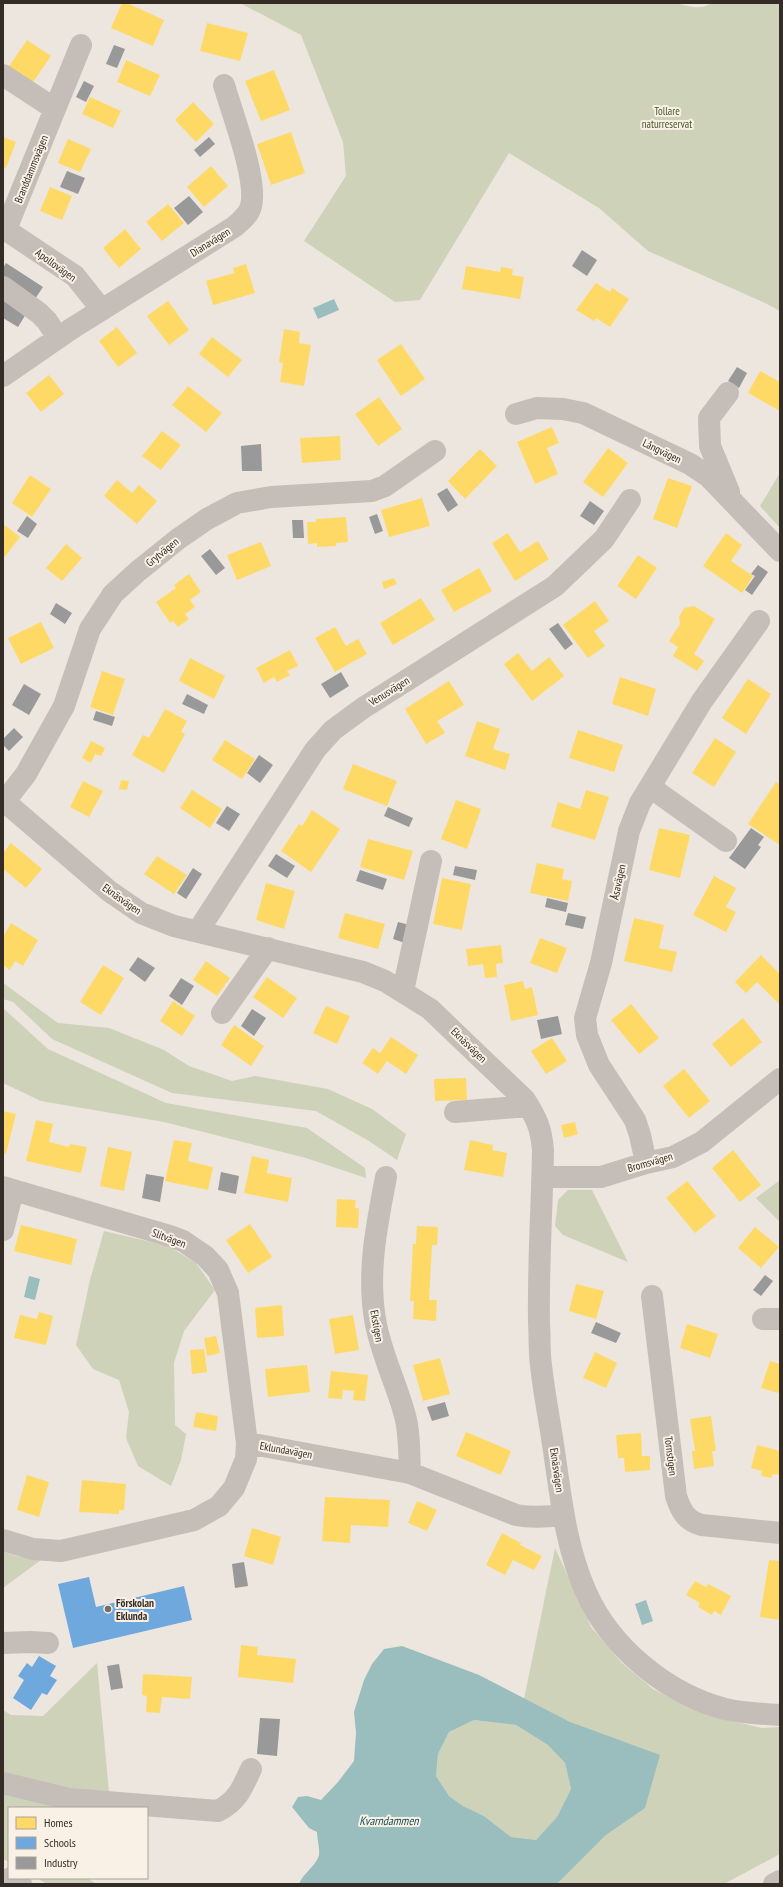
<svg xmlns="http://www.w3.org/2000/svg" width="783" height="1887" font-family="'PT Sans Narrow',sans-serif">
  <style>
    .green { fill: #cdd2b8 }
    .water { fill: #9abdbe; fill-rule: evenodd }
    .homes { fill: #ffd966 }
    .schools { fill: #6fa8dc }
    .industry { fill: #999 }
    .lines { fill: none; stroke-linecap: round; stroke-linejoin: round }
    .minor { stroke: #c5beb8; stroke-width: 22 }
    .poi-dot { fill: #766d67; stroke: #faf1e6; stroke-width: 1.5 }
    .labels { text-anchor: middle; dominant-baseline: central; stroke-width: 4; stroke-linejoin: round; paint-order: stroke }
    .park-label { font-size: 11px; fill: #44552a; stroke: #faf1e6 }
    .street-label { font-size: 11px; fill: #362c26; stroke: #faf1e6 }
    .poi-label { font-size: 11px; font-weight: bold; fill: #362c26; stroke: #faf1e6; text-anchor: start }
    .water-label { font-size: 12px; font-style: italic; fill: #1b5258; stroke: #faf1e6 }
  </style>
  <rect width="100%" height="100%" fill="#ece6df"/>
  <path class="green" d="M240 3H677C687 6 702 11 711 3H780V311L765 303 648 251 599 208 509 153 420 300 395 302 304 241 346 176 343 142 301 35Z
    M780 473V528L760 506Z
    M3 983 58 1023 109 1028 164 1050 189 1066 232 1081 255 1076 328 1089 372 1109 406 1134 397 1160 369 1141 316 1111 172 1093 52 1039 13 1002 3 999Z
    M3 1008 48 1049 166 1103 307 1128 365 1168 366 1178 306 1158 164 1122 41 1101 3 1083Z
    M780 1180V1222L756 1198Z
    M568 1190H592L628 1262 563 1235 555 1226 558 1200Z
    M104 1231 168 1246 196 1263 215 1290 184 1331 174 1363 175 1425 186 1434 181 1460 171 1486 138 1466 126 1438 129 1412 119 1380 93 1369 76 1345 90 1280Z
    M555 1548 591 1627 622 1663 653 1689 689 1708 727 1720 762 1728 780 1727V1854L724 1884H557L606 1835 644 1808 570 1722 524 1699Z
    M3 1551 16 1556 41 1560 3 1588Z
    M97 1663 109 1792 52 1787 3 1775V1710L11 1715 43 1716Z
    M474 1720 516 1725 548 1745 565 1763 571 1789 557 1817 536 1840 511 1837 484 1816 463 1806 449 1796 436 1776 438 1754 449 1732Z
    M3 1790 55 1803V1808H9V1862L3 1859Z
    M37 1878H87L96 1884H47Z"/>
  <path class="water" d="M334 299 339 310 318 319 313 308Z
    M29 1276 40 1279 35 1300 24 1297Z
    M646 1600 653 1621 642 1625 635 1604Z
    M402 1646 479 1675 570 1722 660 1755 645 1808 606 1835 557 1884H299C303 1873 317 1865 319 1855 320 1849 317 1839 317 1832L309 1828 292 1807 298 1797 307 1796 321 1800 338 1782 354 1761 356 1733 354 1712 364 1680 372 1664 384 1649ZM474 1720 516 1725 548 1745 565 1763 571 1789 557 1817 536 1840 511 1837 484 1816 463 1806 449 1796 436 1776 438 1754 449 1732Z"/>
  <path class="homes" d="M122 3H127L164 20 153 46 111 28Z
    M207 23 248 33 240 61 200 51Z
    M27 40 51 56 31 85 7 69Z
    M126 60 160 75 150 96 117 82Z
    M274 70 290 110 261 121 245 81Z
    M90 97 121 111 113 128 82 114Z
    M193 102 214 124 196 142 175 120Z
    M291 132 305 173 271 185 257 144Z
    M3 137 16 142 6 168 3 167Z
    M68 139 91 149 80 172 58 163Z
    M211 166 228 186 204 207 187 187Z
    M50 187 72 196 62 220 40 211Z
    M168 204 184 223 162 241 146 222Z
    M125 229 141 249 119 268 103 248Z
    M246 264 255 293 213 305 206 281 234 273 233 268Z
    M466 266 500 272 501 267 513 269 512 275 524 277 520 299 462 289Z
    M596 283 610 292 612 288 629 299 610 327 596 318 594 321 576 310Z
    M168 301 189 330 169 345 147 316Z
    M117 327 137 353 118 367 99 341Z
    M284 329 300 332 299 343 311 345 304 386 280 382 283 363 279 362Z
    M212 337 242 360 228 377 199 354Z
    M401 344 425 379 401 396 377 360Z
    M760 371 780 382V411L748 393Z
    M49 375 64 394 41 412 26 393Z
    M188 386 222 413 206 432 172 405Z
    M379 397 402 429 378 446 355 414Z
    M552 427 559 443 547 448 558 474 535 484 517 442Z
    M162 431 181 445 161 470 142 456Z
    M340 436 341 460 302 463 300 438Z
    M608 448 628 463 603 497 583 482Z
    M480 449 497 466 465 499 448 481Z
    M30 475 51 489 32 517 12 503Z
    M668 478 692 486 677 528 653 519Z
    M117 480 132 493 139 485 157 501 137 524 104 496Z
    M422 498 430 526 389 537 381 510Z
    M346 517 348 542 336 543V546L317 547V543L308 544 307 522H316V519Z
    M3 524 20 537 3 559Z
    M508 533 520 552 538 541 549 559 515 581 492 543Z
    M726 533 742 545 731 561 753 576 742 593 703 566Z
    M261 542 271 566 237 580 227 555Z
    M66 544 82 558 62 581 46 568Z
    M638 555 657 568 636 599 617 586Z
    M479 568 492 591 454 612 441 590Z
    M189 574 201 592 190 600 195 607 185 614 189 619 178 627 173 621 170 623 156 602 176 588 174 585Z
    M394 578 397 584 384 589 382 582Z
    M421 598 435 620 393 645 380 623Z
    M595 601 609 621 594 631 605 646 588 658 563 625Z
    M694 606 715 619 694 654 704 661 697 671 673 656 678 647 669 641 680 624 679 617 684 608Z
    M41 622 54 648 21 664 8 638Z
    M335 627 346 646 358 639 367 654 335 672 315 638Z
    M290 650 298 666 287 671 290 675 277 682 274 677 264 683 256 668Z
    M518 653 532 671 549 657 564 676 532 701 504 664Z
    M190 658 225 676 214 699 179 681Z
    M102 671 125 679 113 715 90 707Z
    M620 677 656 689 648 716 612 704Z
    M748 679 771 694 746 734 722 718Z
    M449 681 464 705 437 721 445 733 426 744 405 709Z
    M165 709 187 721 181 732 185 734 164 773 132 755 143 735 149 738Z
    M477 721 500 729 493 749 510 754 505 770 465 756Z
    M578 730 623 745 614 772 569 758Z
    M715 738 736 752 714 787 692 773Z
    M225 740 255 759 242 779 212 760Z
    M91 741 105 748 101 756 95 754 91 763 82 758Z
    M353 764 397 781 387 806 343 789Z
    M121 780 129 781 127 790 119 789Z
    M83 781 103 791 89 817 70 807Z
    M776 782 780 785V845L748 824Z
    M192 790 222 809 210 828 180 808Z
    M586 790 609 797 595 840 551 827 558 802 580 809Z
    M456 800 481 809 467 849 441 839Z
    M312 810 340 829 311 872 281 851 299 824 302 826Z
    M659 828 690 835 680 878 649 870Z
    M368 839 413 851 404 880 360 867Z
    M11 843 42 869 26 888 3 869V853Z
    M157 856 187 875 174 894 144 874Z
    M537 863 564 869 562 879 572 881 568 901 530 893Z
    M714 876 736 888 726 907 736 912 726 932 693 915Z
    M442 878 471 884 462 930 433 924Z
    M266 883 295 891 284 929 256 920Z
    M345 913 385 924 378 949 338 938Z
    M634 918 664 925 659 948 677 952 672 972 624 961Z
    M11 923 38 940 23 966 15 961 10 970 3 965V937Z
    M540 938 567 948 557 973 530 963Z
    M501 945 503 963 496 964 497 977 485 978 483 964 468 966 466 949Z
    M761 955 780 974V1005L757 982 746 993 735 982Z
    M206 961 230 978 217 996 193 980Z
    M103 965 124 978 101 1015 80 1002Z
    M267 977 297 998 283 1018 253 997Z
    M523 981 525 989 532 987 538 1015 511 1021 504 985Z
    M173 1001 195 1016 182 1036 160 1021Z
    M631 1004 659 1038 639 1054 611 1020Z
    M326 1006 350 1016 337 1044 313 1033Z
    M743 1018 762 1042 731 1067 712 1044Z
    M234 1025 264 1046 251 1066 221 1045Z
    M391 1037 418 1055 406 1074 387 1061 378 1074 362 1063 373 1048 380 1053Z
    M552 1038 567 1061 546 1074 531 1051Z
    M684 1069 710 1101 689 1118 663 1086Z
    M466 1078 467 1100 435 1101 434 1079Z
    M3 1111 16 1114 6 1154H3Z
    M36 1120 53 1124 49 1142 69 1147 70 1144 87 1147 81 1173 26 1161Z
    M575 1122 578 1134 564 1138 561 1125Z
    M174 1140 192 1143 188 1161 213 1167 208 1190 165 1181Z
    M470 1140 493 1145 492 1150 507 1153 503 1177 464 1170Z
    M108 1147 132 1152 124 1191 100 1186Z
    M733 1150 761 1185 740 1202 712 1168Z
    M252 1156 269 1160 267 1173 292 1178 288 1202 244 1193Z
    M687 1181 716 1216 695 1233 666 1198Z
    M337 1199 356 1200 355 1208H359L358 1228 336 1227Z
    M250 1224 272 1257 248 1273 226 1240Z
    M21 1225 77 1239 71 1265 14 1251Z
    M417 1226 438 1227 437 1245H432L429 1300H437L436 1321 413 1319 414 1301H410L413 1244H416Z
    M755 1227 779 1247 761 1268 738 1248Z
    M576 1284 604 1291 596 1319 569 1311Z
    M282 1305 284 1336 257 1338 255 1308Z
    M39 1312 53 1316 46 1345 14 1338 20 1315 37 1319Z
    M353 1315 359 1350 335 1354 329 1319Z
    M687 1324 718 1334 710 1358 680 1348Z
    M216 1336 220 1353 207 1356 204 1338Z
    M204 1349 207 1372 192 1374 190 1350Z
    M595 1352 617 1363 606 1388 583 1378Z
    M440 1358 450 1394 423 1401 413 1365Z
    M770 1361 780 1364V1387L778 1393 761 1388Z
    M307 1365 310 1392 268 1397 265 1369Z
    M331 1371 368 1375 365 1401 353 1400 354 1391 343 1390 342 1399 328 1398Z
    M196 1412 218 1416 216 1431 193 1427Z
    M711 1416 716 1451H712L714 1466 694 1469 692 1451H695L690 1419Z
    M466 1432 511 1451 501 1475 456 1456Z
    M641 1433 642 1456H650V1470L625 1472 624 1458H618L616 1435Z
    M757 1445 780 1451V1475L773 1474 771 1478 761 1476 762 1471 751 1468Z
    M27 1475 49 1482 39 1517 17 1510Z
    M82 1480 126 1484 124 1510H119V1514L79 1512Z
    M325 1497 390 1500 388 1527 351 1525 350 1543 322 1541Z
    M417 1501 437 1510 427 1531 408 1523Z
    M252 1528 281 1537 273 1565 244 1556Z
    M502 1533 521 1543 520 1545 542 1556 534 1570 513 1560 505 1575 486 1565Z
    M769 1560 780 1561V1620L760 1617Z
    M695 1581 706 1587 708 1584 731 1596 721 1615 714 1611 712 1615 698 1607 700 1603 686 1595Z
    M241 1645 258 1647 257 1655 296 1659 293 1683 238 1677Z
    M143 1674 192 1677 190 1699 162 1697 160 1713 146 1712 147 1696 142 1695Z"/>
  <path class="schools" d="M89 1577 96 1607 184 1586 192 1620 73 1648 58 1584Z
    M39 1656 56 1666 50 1676 57 1680 47 1695 42 1693 31 1710 13 1698 24 1680 18 1676 27 1663 32 1667Z"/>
  <path class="industry" d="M114 45 125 49 117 68 106 64Z
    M84 81 94 86 86 102 76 97Z
    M209 137 215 144 200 157 194 150Z
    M67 171 85 178 78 194 60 187Z
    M189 196 203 212 188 225 174 208Z
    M582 250 597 260 587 276 572 266Z
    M6 263 43 287 35 299 3 279V268Z
    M3 300 26 314 18 327 3 318Z
    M737 367 747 373 739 388 728 381Z
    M261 444 262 471H242L241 446Z
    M447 488 458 505 448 512 437 494Z
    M590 501 604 511 594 525 580 516Z
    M377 514 383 531 375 534 369 517Z
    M27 516 37 524 28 538 17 531Z
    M292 520H303L304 538H293Z
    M210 549 225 568 216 575 201 556Z
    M758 565 768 572 752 595 745 590 755 576 751 574Z
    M56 603 72 613 65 624 50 614Z
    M558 623 573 644 565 650 549 629Z
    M341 672 349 686 330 698 321 684Z
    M24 684 41 694 29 715 12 705Z
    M187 694 208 705 204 714 182 704Z
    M96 711 115 717 112 726 93 720Z
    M14 728 23 737 9 751 3 745V739Z
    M259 755 273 765 260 783 247 773Z
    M227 806 240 814 229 831 216 823Z
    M388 807 413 818 409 827 384 816Z
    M751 828 764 837 758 845 761 847 745 869 729 858Z
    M276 854 295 866 287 878 268 866Z
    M455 866 477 870 475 880 453 875Z
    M193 868 202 874 186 899 177 893Z
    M360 870 387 879 383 890 356 881Z
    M547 898 568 903 566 912 545 907Z
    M568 913 586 917 583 929 565 925Z
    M398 922 410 925 405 943 393 939Z
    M138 957 155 968 145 982 129 970Z
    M181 978 194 986 182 1005 169 996Z
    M252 1009 266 1018 254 1036 241 1026Z
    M558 1016 562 1034 541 1039 537 1020Z
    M221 1172 239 1176 236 1194 218 1190Z
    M146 1174 164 1177 160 1202 142 1198Z
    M765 1275 773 1281 761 1296 753 1290Z
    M596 1322 621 1333 616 1343 591 1333Z
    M445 1402 449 1416 432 1421 427 1407Z
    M244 1562 248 1586 235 1588 232 1564Z
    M119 1664 123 1688 111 1690 107 1666Z
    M260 1718 280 1719 277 1756 257 1754Z"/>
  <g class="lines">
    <path class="minor" d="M3 75 55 109
      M3 228 75 276 102 310
      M6 229 81 45
      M3 287 39 313 47 321 58 338
      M3 376 71 329 234 227C241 221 249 215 251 206 258 180 232 113 224 85
      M728 393 709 418 710 446 729 492
      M516 414 537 408 563 409 583 413 690 464 708 476 780 551
      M650 787 726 841
      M3 800 109 891 141 913 174 926 363 972 385 981 430 1009 525 1100C537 1119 541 1128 543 1150 542 1208 538 1266 539 1323 540 1337 539 1351 541 1365 544 1394 550 1422 554 1451 561 1498 566 1548 586 1592 610 1647 667 1694 725 1709 743 1713 761 1714 780 1715
      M5 801 26 774 64 706 90 629 113 594 137 572 178 539 207 519 237 503 271 497 372 491 385 486 435 451
      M198 931 315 750 333 730 363 708 555 586 604 539 630 500
      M403 991 431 861
      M222 1013 268 948
      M455 1112 528 1106
      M646 1163 640 1135 635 1120 599 1065 587 1035 585 1018 601 963 629 831 640 803 702 701 759 621
      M386 1177C377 1224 367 1271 375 1319 380 1351 395 1380 404 1412 410 1431 409 1453 410 1473
      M543 1177H601L646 1163 673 1157 702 1142 780 1079
      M3 1187 170 1236 183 1241 205 1256 218 1270 228 1293 247 1443 246 1459 234 1488 219 1506 194 1520 61 1551 33 1549 3 1540
      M3 1230 13 1190
      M652 1296 676 1496C681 1511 686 1521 702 1525L780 1533
      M763 1319H780
      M247 1443 410 1473 516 1515C532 1518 546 1517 563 1515
      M3 1643 30 1642 48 1643
      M3 1783 69 1799 218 1811C237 1801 242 1789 251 1769
      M11 1878 21 1884
      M774 1884 780 1881"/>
  </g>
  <circle class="poi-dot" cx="108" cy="1609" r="4"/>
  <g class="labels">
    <g class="park-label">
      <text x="667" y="111">Tollare<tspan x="667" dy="13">naturreservat</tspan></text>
    </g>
    <g class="street-label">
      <text transform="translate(31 169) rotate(-68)">Branddammsvägen</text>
      <text transform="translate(210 242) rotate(-32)">Dianavägen</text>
      <text transform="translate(56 265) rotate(36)">Apollovägen</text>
      <text transform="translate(662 451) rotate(26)">Långvägen</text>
      <text transform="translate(162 552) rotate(-39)">Grytvägen</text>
      <text transform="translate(389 691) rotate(-32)">Venusvägen</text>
      <text transform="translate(618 882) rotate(-78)">Åsavägen</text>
      <text transform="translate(122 899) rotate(35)">Eknäsvägen</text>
      <text transform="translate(469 1045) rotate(44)">Eknäsvägen</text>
      <text transform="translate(650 1162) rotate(-16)">Bromsvägen</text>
      <text transform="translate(169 1238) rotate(20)">Slitvägen</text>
      <text transform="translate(377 1326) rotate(80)">Ekstigen</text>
      <text transform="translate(286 1450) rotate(10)">Eklundavägen</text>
      <text transform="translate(671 1456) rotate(83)">Tornstigen</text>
      <text transform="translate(557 1470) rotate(82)">Eknäsvägen</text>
    </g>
    <g class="poi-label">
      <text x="116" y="1603">Förskolan<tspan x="116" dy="13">Eklunda</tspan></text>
    </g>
    <g class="water-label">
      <text x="389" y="1820">Kvarndammen</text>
    </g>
  </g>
  <rect width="783" height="1887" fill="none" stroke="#362c26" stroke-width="8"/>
  <rect x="8" y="1807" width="140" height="72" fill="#faf1e6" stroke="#aca299"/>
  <rect x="16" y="1817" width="20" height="12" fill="#ffd966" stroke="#aca299"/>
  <text x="44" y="1827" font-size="12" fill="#362c26">Homes</text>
  <rect x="16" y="1837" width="20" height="12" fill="#6fa8dc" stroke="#aca299"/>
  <text x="44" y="1847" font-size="12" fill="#362c26">Schools</text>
  <rect x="16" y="1857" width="20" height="12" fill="#999999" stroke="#aca299"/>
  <text x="44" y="1867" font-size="12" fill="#362c26">Industry</text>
</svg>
